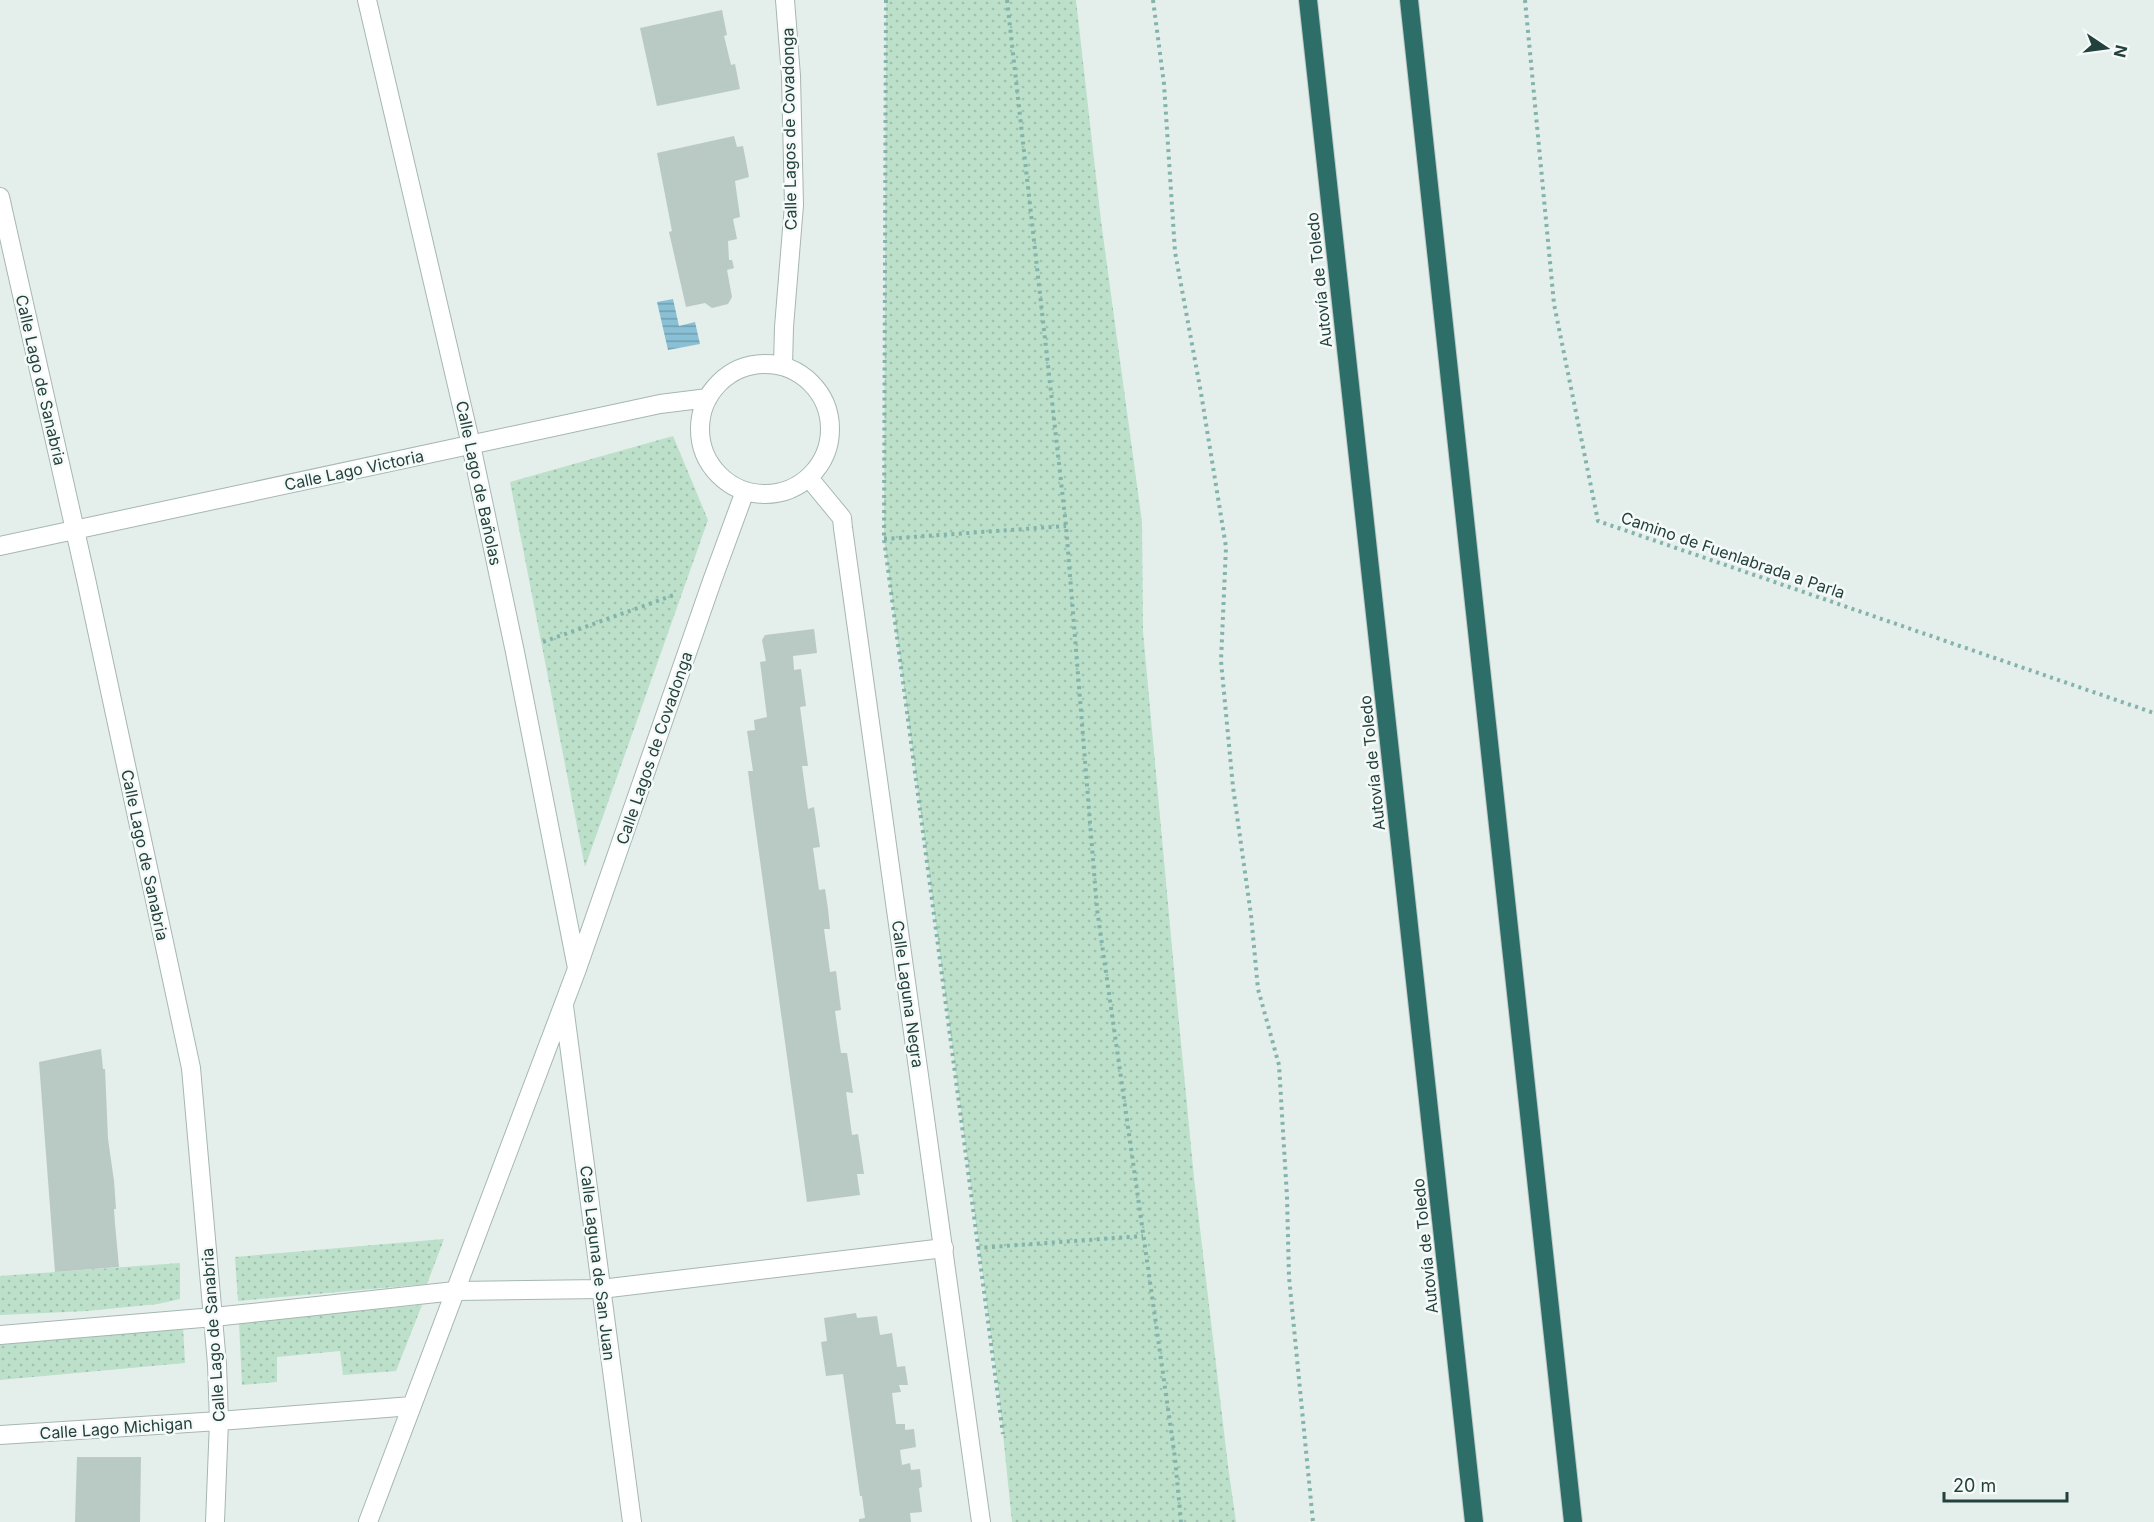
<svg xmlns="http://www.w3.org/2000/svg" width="2154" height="1522" font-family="Inter,sans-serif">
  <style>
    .park { fill: url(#park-dots) }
    .water { fill: url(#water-rules) }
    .building { fill: #b9c9c4 }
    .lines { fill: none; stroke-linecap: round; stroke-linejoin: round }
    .pedestrian-casing { stroke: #a6b7b3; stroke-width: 20 }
    .minor-casing { stroke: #a6b7b3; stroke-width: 20 }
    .motorway-casing { stroke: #c1cac8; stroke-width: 20 }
    .path { stroke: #83b3aa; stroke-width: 4; stroke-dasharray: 3 4.5; stroke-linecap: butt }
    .pedestrian { stroke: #fff; stroke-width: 18 }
    .minor { stroke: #fff; stroke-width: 18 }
    .motorway { stroke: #2d6e69; stroke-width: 18 }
    .labels { text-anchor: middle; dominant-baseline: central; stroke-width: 5; stroke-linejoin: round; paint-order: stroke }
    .street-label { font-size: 16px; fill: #22413c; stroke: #f5faf8 }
  </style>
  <defs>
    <pattern id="park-dots" width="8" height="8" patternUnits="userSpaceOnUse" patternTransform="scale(1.5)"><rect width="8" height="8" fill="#bce0ca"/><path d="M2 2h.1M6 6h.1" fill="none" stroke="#a1c1ae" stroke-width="1.8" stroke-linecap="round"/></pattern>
    <pattern id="water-rules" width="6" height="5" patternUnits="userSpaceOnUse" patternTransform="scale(1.5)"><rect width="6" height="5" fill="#8ac0d5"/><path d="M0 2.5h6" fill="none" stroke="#709eae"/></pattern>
  </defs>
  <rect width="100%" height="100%" fill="#e4eeeb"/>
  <path class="park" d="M886 0H1076L1101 221 1142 522 1143 632 1176 991 1194 1178 1228 1466 1236 1522H1012L999 1395 884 539Z
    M673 436 708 520 585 867 510 482Z
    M444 1239 427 1284 238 1301 235 1257Z
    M180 1263V1299L158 1304 87 1311 0 1315V1276Z
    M422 1305 396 1371 343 1375 340 1351 277 1357V1382L242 1385 239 1322Z
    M183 1326 185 1363 0 1380V1343Z"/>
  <path class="water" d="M673 299 679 326 695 322 700 344 668 350 657 302Z"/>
  <path class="building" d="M722 10 727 35 724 36 731 65 735 64 740 89 657 106 640 28Z
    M734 136 737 147 743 146 749 177 735 181 740 217 733 219 737 239 728 241 729 260H732L734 268 727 270 732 297 728 304 712 308 705 303 686 307 669 232 672 231 657 153Z
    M814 629 817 653 793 656 794 670 801 669 806 706 800 707 808 766H802L808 809 814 807 820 847 813 848 819 890 825 889 828 909 830 929H824L830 972 836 971 841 1010 835 1011 841 1053H847L853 1093 846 1092 852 1135 858 1134 864 1174H857L860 1195 807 1202 751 795 748 771H753L747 731 755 730 754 720 767 717 760 662 766 661 762 640 765 635Z
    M101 1049 103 1069H105L108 1139 114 1181 116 1209H114L115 1224 119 1267 55 1272 39 1062Z
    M856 1313 857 1318 877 1316 880 1335 892 1333 897 1367 905 1366 908 1385H899L901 1392 892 1393 896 1424H905V1430L914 1429 916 1447 900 1450 902 1465 910 1463 911 1470 920 1469 922 1487 919 1488 922 1512 910 1513 911 1522H859V1519L865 1518 862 1496H860L843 1374 826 1376 821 1342 827 1341 824 1318Z
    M77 1457H141L140 1522H75Z"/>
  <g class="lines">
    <g class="pedestrian-casing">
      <path id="pedestrian" d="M0 1335 214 1317 455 1291 601 1289 944 1248"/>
    </g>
    <g class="minor-casing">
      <path id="minor" d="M367 0 471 445 515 652 577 968
        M0 197 86 579 191 1068 217 1364 219 1421 215 1522
        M700 429a65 65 0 1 1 130 0a65 65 0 1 1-130 0Z
        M783 366 784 327 794 205 791 76 785 0
        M809 478 842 518 843 528 981 1522
        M0 546 660 404 708 398
        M564 1006 632 1522
        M0 1435 219 1421 412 1406
        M368 1522 577 969 712 581 745 491"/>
    </g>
    <g class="motorway-casing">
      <path id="motorway" d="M1308 0 1474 1522
        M1409 0 1573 1522"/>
    </g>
    <path class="path" d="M886 0 884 539 1003 1434
      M1007 0 1066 526 1097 909 1175 1458 1181 1522
      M1153 0 1164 84 1175 252 1201 393 1226 547 1221 661 1233 787 1251 915 1258 989 1279 1065 1287 1197 1289 1277 1313 1522
      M1525 0 1554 304 1598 521 2154 713
      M884 539 1066 526
      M543 642 674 595
      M977 1248 1143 1236"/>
    <use href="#pedestrian" class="pedestrian"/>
    <use href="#minor" class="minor"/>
    <use href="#motorway" class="motorway"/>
  </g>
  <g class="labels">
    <g class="street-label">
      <text transform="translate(789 129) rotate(-91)">Calle Lagos de Covadonga</text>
      <text transform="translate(1319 280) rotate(-96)">Autovía de Toledo</text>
      <text transform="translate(41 380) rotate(77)">Calle Lago de Sanabria</text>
      <text transform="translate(354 470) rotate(-12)">Calle Lago Victoria</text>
      <text transform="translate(479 483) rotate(78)">Calle Lago de Bañolas</text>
      <text transform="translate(1733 555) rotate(19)">Camino de Fuenlabrada a Parla</text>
      <text transform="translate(654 748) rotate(-71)">Calle Lagos de Covadonga</text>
      <text transform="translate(1372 763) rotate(-96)">Autovía de Toledo</text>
      <text transform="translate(145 855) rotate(78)">Calle Lago de Sanabria</text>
      <text transform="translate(908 994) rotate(82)">Calle Laguna Negra</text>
      <text transform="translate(1425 1246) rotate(-96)">Autovía de Toledo</text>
      <text transform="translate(598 1263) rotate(83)">Calle Laguna de San Juan</text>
      <text transform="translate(213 1335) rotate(-94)">Calle Lago de Sanabria</text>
      <text transform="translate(116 1428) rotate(-4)">Calle Lago Michigan</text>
    </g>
  </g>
  <g transform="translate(2106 48) rotate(103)" stroke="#f5faf8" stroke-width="4.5" paint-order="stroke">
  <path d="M0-4.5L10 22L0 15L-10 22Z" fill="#22413c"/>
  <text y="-9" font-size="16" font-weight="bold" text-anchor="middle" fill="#22413c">N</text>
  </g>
  <path d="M1944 1492v9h123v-9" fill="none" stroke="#22413c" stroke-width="3"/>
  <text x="1953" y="1492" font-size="18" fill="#22413c" stroke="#f5faf8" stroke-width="4.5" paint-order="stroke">20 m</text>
</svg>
